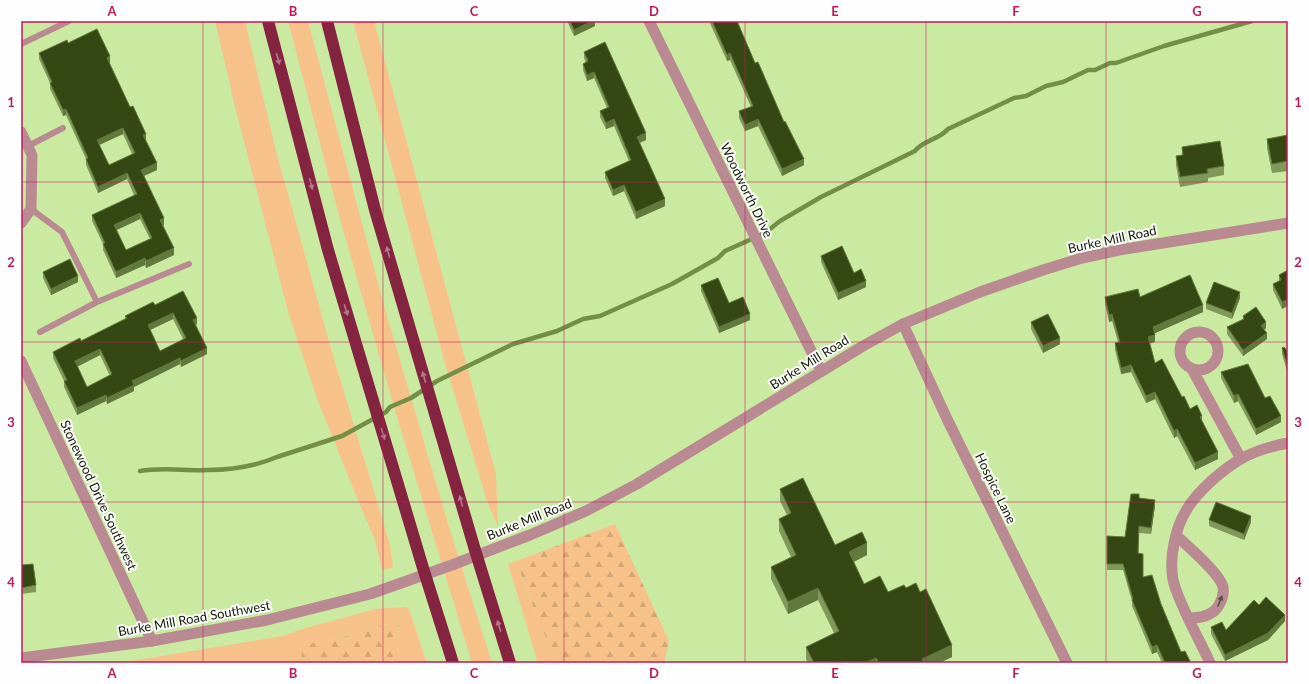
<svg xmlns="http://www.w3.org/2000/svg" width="1309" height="684" font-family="Lato,sans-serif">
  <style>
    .green { fill: #f7c28a }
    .forest { fill: url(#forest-firs) }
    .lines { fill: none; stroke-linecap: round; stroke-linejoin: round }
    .stream { stroke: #728f45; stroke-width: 4.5 }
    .service { stroke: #ba8a92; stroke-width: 6 }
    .minor { stroke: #ba8a92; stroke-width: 11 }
    .tertiary { stroke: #ba8a92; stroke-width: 11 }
    .motorway { stroke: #842440; stroke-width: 12 }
    .wall { fill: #80995a; fill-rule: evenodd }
    .shaded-wall { fill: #62793e }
    .building { fill: #354813; stroke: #62793e; fill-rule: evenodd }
    .oneway { fill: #b57b8c }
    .oneway2 { fill: #5d4d42 }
    .grid { fill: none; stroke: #c2185b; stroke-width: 1; stroke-opacity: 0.55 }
    .labels { text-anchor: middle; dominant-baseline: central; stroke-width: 4; stroke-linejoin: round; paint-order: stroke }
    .street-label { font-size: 13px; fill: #111b01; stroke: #fefefe }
    .neatline { fill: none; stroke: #c2185b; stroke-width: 1.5 }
    .grid-label { font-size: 13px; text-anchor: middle; font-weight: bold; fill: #c2185b }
  </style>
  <defs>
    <pattern id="forest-firs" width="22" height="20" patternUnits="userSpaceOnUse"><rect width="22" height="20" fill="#f7c28a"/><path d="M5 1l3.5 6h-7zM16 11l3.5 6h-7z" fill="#d3a675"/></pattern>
  </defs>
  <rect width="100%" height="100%" fill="#caeaa1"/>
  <path class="green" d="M215 21H245L276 151 332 352 390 545 393 567 382 570 375 540 357 498 319 404 289 315 236 111Z
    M288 21H308L385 309 449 527 492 663H472L393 404 338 212Z
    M353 21H374L496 474 498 527 487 501 444 360Z
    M516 561 541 628 561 663H538L508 564Z
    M406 607 409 609 427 663H397L399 620 353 636 323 638 302 648 301 663H119L283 636 299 630 375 609Z"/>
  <path class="forest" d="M615 524 669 641 664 663H561L541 628 516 561Z
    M399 620 397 663H301L302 648 323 638 353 636Z"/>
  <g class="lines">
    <path class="stream" d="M140 471C163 467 185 471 208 470 230 470 256 466 277 457L342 436 386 412 390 407 411 398 437 381 513 344 557 331 583 319 600 316 672 284 718 258 725 251 765 233 780 221 821 197 915 151C923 140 939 140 948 129L1014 98 1026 96 1046 86 1063 82 1088 70H1095L1110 63H1116L1164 46 1252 21"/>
    <path class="service" d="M21 44 69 21
      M28 146 63 128
      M31 209 62 232 97 302 189 264
      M40 332 97 302"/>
    <path class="minor" d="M649 21 821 371
      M21 132 32 155 31 209 21 223
      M903 324 948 421 1067 663
      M1180 351a19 19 0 1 1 38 0a19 19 0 1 1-38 0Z
      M21 361 152 641
      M1192 369 1241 459
      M1177 536C1187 546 1220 573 1223 587 1224 593 1222 600 1219 605 1213 616 1200 618 1189 618
      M1210 663C1199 638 1179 605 1173 580 1169 558 1175 528 1187 509 1198 491 1221 471 1239 460 1254 451 1272 446 1288 443"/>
    <path class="tertiary" d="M21 658 152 641 267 620 370 594 452 565 530 535 586 511 637 484 863 346 903 324 980 292 1043 270 1082 258 1119 250 1288 223"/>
    <path class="motorway" d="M268 21 328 250 423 568 453 663
      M327 21 375 210 475 550 510 663"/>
  </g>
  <path class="wall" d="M567 21H595V26L574 36Z
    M709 21H737L755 63 804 165 782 176 758 126 745 131 739 118V111L751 107 730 60 727 61Z
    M68 43 110 63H109L130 107 146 140 157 170 144 176 164 225H163L174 255 146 268 145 265 116 278 103 250V244L92 221V215L134 195 127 179 98 193 86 165V159L66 115 63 116 50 89V83L39 59V53ZM123 134 132 154 109 165 99 145ZM140 219 150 239 126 250 117 230Z
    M584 52 646 140 639 143 665 206 636 219 624 191 613 196 605 178V172L629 161 614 126 606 129 600 117V111L607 108 594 78 587 81 583 70V64L586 63 584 58Z
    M1288 131V171L1272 173 1267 148V139L1288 135Z
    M1182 147 1224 166V175L1208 178V182L1180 187 1176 165V156L1182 155Z
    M821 256 854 273 866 287 838 300 821 262Z
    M1288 270 1282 309 1273 290V284L1279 281V275Z
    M43 272 78 282 51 295 43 278Z
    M701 285 729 303 750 320 719 333 701 291Z
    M183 291 197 324 196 325 207 354 181 367 180 364 134 387V391L107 404 106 401 77 415 64 387V381L53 358V352L81 341 125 319V316L155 305ZM173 319 183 339 160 351 150 330ZM100 355 110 376 87 387 77 366Z
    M1105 297H1140L1203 312 1155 333V342L1150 343 1155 363 1190 409 1202 422 1218 459 1195 470 1177 436 1174 438 1155 399 1146 403 1131 372 1121 374 1115 350V343L1118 342 1112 321 1109 322 1105 304Z
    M1240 298 1232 319 1206 309V303Z
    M1243 316 1266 328 1264 330 1267 339 1243 356 1227 334V327L1243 319Z
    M1031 322 1060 344 1043 353 1031 329Z
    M1282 348 1288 352V374L1282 354Z
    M1221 372 1265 398 1281 422 1256 435 1238 401 1234 403 1221 378Z
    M780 489 835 545 867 555 854 562 864 584 888 592 906 588 952 657 939 663H808L806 659V647L834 633 818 600 788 614 771 579V567L791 557 779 531V519L787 515 780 501Z
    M1139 498 1155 506 1151 534 1139 533 1138 553 1143 577 1161 604 1181 652 1191 663H1162L1157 652 1152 654 1132 606V601L1123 570H1107V536L1125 537Z
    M1209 520 1251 522 1244 540 1209 526Z
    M21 565 36 585V592L21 594Z
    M1259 605 1285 621 1268 640 1225 661 1211 634V627L1226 630Z"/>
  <path class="shaded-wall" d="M592 21H595V26L574 36V30Z
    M730 53V60L727 61V55Z
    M110 56V63L107 64V58Z
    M594 72V78L587 81V75Z
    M66 109V115L63 116V110Z
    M614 119V126L606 129V123Z
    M758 119V126L745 131V125Z
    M123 128V134L97 146V140Z
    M646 133V140L637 144V137Z
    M146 134V140L143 141V135Z
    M804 159V165L782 176V169Z
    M157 163V170L141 177V170Z
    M127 173V179L98 193V187Z
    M624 185V191L613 196V190Z
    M665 199V206L636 219V212Z
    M140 213V219L114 231V225Z
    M164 218V225L160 226V220Z
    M174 248V255L146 268V261Z
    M145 258V265L116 278V272Z
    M78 276V282L51 295V289Z
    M866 281V287L838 300V293Z
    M1240 292V298L1232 319V313Z
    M1288 300V306L1282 309V302Z
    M1203 305V312L1153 334V327Z
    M173 313V319L148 331V325Z
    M750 314V320L719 333V327Z
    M1112 314V321L1109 322V315Z
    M197 318V324L193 326V320Z
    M1266 322V328L1261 332V326Z
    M1267 333V339L1243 356V350Z
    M1155 335V342L1148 344V337Z
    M1060 338V344L1043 353V346Z
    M207 348V354L181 367V361Z
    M100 349V355L75 368V361Z
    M180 358V364L134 387V391L107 404V398L132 381Z
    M1131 365V372L1121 374V368Z
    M1155 392V399L1146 403V396Z
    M1238 394V401L1234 403V396Z
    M106 395V401L77 415V408Z
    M1202 416V423L1200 417Z
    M1281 416V422L1256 435V429Z
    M1177 429V436L1174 438V431Z
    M1218 452V459L1195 470V463Z
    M1155 500V506L1151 534V528Z
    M1251 516V522L1244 540V534Z
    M867 543V555L849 564V552Z
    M818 588V600L788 614V602Z
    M1285 615V621L1268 640 1225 661V655Z
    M952 645V657L939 663H922V659Z
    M1157 645V652L1152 654V647Z
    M876 658V663H865Z"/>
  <path class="building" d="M570 21H592L574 30Z
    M712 21H737L755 63 758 62 784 122 785 121 804 159 782 169 758 119 745 125 739 111 753 106 730 53 727 55Z
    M97 29 110 56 107 58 130 107 133 106 146 134 143 135 157 163 141 170 164 218 160 220 174 248 146 261 145 258 116 272 103 244 105 243 92 215 137 194 127 173 98 187 86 159 88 158 66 109 63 110 50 83 52 82 39 53 67 40 68 43ZM123 128 135 153 109 165 97 140ZM140 213 152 238 126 250 114 225Z
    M605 42 646 133 637 137 665 199 636 212 624 185 613 190 605 172 631 160 614 119 606 123 600 111 609 107 594 72 587 75 583 64 588 61 584 52Z
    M1288 135V161L1272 164 1267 139Z
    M1220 141 1224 166 1207 169 1208 173 1180 177 1176 156 1183 155 1182 147Z
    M842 246 854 273 861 269 866 281 838 293 821 256Z
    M70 259 78 276 51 289 43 272Z
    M1288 270V300L1282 302 1273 284 1281 280 1279 275Z
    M1190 275 1203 305 1153 327 1155 335 1148 337 1155 363 1162 359 1182 397 1184 396 1190 409 1197 405 1202 416 1200 417 1218 452 1195 463 1177 429 1174 431 1155 392 1146 396 1131 365 1121 368 1115 343 1120 342 1112 314 1109 315 1105 297 1138 289 1140 297Z
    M718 278 729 303 743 297 750 314 719 327 701 285Z
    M1214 282 1240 292 1232 313 1206 303Z
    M183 291 197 318 193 320 207 348 181 361 180 358 132 381 134 385 107 398 106 395 77 408 64 381 67 380 53 352 80 338 81 341 127 318 125 316 153 302 155 305ZM173 313 186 338 160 351 148 325ZM100 349 112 374 87 387 75 361Z
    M1256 307 1266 322 1261 326 1267 333 1243 350 1227 327 1244 319 1243 316Z
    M1048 314 1060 338 1043 346 1031 322Z
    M1284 347 1288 352V368L1282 348Z
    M1248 364 1265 398 1270 396 1281 416 1256 429 1238 394 1234 396 1221 372Z
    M803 478 835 545 862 532 867 543 849 552 864 584 880 576 888 592 904 585 906 588 916 583 920 592 926 589 952 645 922 659 924 663H879L876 658 865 663H814L806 647 839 631 818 588 788 602 771 567 796 555 779 519 791 513 780 489Z
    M1131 494H1139V498L1155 500 1151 528 1139 526 1138 553 1143 554V577L1152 575 1161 604 1181 652 1185 651 1191 663H1165L1157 645 1152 647 1132 600 1133 599 1123 564H1107V536L1125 537Z
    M1216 502 1251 516 1244 534 1209 520Z
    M33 564 36 585 21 588V565Z
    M1266 597 1285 615 1268 633 1225 655 1211 627 1222 622 1226 630 1254 600 1259 605Z"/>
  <defs><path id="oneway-solid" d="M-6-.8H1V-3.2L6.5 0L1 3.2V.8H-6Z"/></defs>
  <g class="oneway">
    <use href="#oneway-solid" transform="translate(278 59) rotate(75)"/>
    <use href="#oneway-solid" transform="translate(311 184) rotate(75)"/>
    <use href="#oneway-solid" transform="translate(388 252) rotate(-106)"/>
    <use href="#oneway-solid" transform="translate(346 310) rotate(73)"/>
    <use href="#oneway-solid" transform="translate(424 377) rotate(-106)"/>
    <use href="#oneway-solid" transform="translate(383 434) rotate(73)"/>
    <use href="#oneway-solid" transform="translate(461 501) rotate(-106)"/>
    <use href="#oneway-solid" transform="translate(499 626) rotate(-107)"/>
  </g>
  <use class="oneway2" href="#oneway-solid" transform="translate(1220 601) rotate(-69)"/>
  <path class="grid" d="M203 21V663M383 21V663M564 21V663M745 21V663M926 21V663M1106 21V663M21 182H1288M21 342H1288M21 502H1288"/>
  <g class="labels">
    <g class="street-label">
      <text transform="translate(747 190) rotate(64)">Woodworth Drive</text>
      <text transform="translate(1112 239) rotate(-12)">Burke Mill Road</text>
      <text transform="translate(809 362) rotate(-32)">Burke Mill Road</text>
      <text transform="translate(996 488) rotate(64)">Hospice Lane</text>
      <text transform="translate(99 495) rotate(65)">Stonewood Drive Southwest</text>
      <text transform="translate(529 519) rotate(-22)">Burke Mill Road</text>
      <text transform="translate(194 618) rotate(-10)">Burke Mill Road Southwest</text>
    </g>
  </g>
  <rect width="1309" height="684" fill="none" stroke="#fefefe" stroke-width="44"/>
  <rect x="22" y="22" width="1265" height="640" class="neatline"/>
  <g class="grid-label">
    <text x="112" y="16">A</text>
    <text x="293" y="16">B</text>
    <text x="474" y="16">C</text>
    <text x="654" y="16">D</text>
    <text x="835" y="16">E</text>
    <text x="1016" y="16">F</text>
    <text x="1197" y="16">G</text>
    <text x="11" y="107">1</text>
    <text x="1298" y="107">1</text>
    <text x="11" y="267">2</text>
    <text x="1298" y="267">2</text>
    <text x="11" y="427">3</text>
    <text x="1298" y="427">3</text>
    <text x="11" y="587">4</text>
    <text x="1298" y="587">4</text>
    <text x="112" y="678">A</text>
    <text x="293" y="678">B</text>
    <text x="474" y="678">C</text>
    <text x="654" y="678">D</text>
    <text x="835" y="678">E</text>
    <text x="1016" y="678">F</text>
    <text x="1197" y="678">G</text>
  </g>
</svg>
